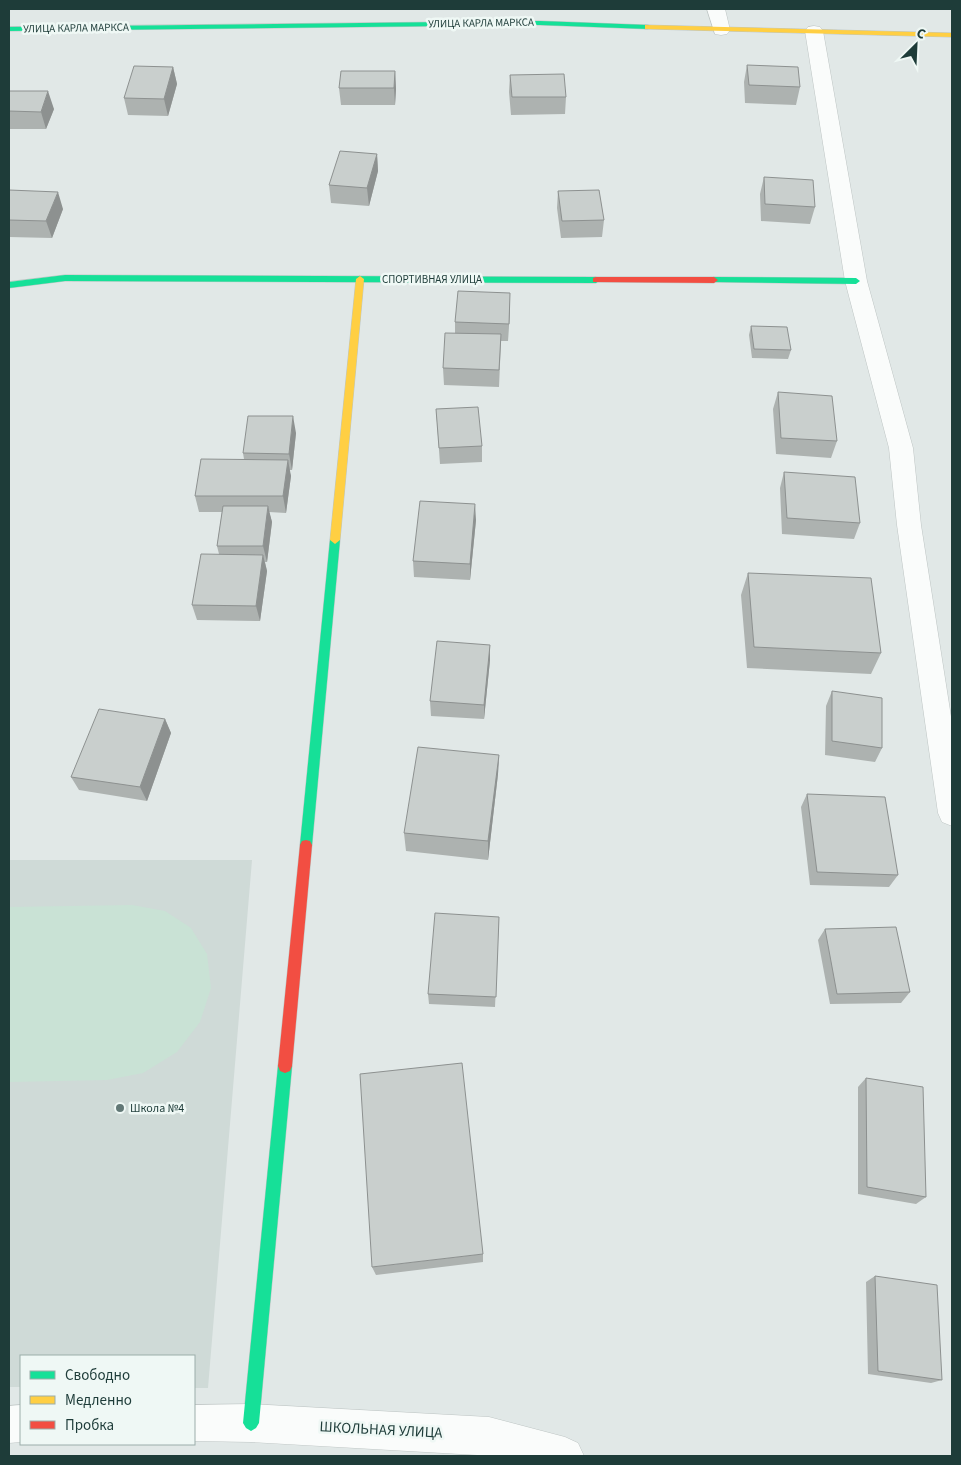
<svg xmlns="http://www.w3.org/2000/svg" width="961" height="1465" font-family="'Source Sans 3',sans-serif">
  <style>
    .built { fill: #cfdad7 }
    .green { fill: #c9e2d5 }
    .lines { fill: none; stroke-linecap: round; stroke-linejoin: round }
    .street-casing { stroke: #bec5c4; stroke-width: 1 }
    .fast-casing { stroke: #bdc6c4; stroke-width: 1 }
    .slow-casing { stroke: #bdc6c4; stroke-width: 1 }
    .jam-casing { stroke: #bdc6c4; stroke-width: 1 }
    .street { fill: #fafcfb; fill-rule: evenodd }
    .fast { fill: #16e098; fill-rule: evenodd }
    .slow { fill: #ffcf43; fill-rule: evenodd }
    .jam { fill: #f24e42; fill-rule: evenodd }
    .wall { fill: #adb2b0 }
    .shaded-wall { fill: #8d9190 }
    .building { fill: #c9cfcd; stroke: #8d9190 }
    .poi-dot { fill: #627876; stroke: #eff8f5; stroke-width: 2 }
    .labels { text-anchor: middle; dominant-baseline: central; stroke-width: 5; stroke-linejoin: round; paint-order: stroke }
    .far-street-label { font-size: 11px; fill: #1e3c39; stroke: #eff8f5 }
    .poi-label { font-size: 12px; fill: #1e3c39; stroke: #eff8f5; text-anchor: start }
    .near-street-label { font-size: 15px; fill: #1e3c39; stroke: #eff8f5 }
  </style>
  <rect width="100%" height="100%" fill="#e1e8e7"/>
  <path class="built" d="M9 860H252L208 1388H194V1356H21V1387H9Z"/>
  <path class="green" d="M132 905 165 911 191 928 207 954 211 988 200 1022 177 1052 143 1073 107 1080 9 1082V907Z"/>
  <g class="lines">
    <g class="street-casing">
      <path id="street" d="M707 9H725L730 30 727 34 721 35 715 34Z
        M814 26 820 27 823 31 867 281 913 448 921 525 952 723V826L942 822 938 813 897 525 889 448 845 281 805 31 808 27Z
        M251 1404 489 1417 565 1437 578 1443 584 1456H495L251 1442 194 1441V1405Z
        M21 1405V1442L9 1443V1406Z"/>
    </g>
    <g class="fast-casing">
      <path id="fast" d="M540 21 648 25 652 27 648 29 540 25 9 31V27Z
        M65 275 596 277 600 280 596 283 65 281 9 288V282Z
        M714 277 856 278 860 281 856 284 711 282 710 280Z
        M335 536 340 540 312 845 310 849 306 850 302 849 300 845 330 540Z
        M285 1059 290 1061 292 1066 259 1423 256 1428 251 1431 246 1428 243 1423 278 1066 280 1061Z"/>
    </g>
    <g class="slow-casing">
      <path id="slow" d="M645 25 952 33V37L648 29H645Z
        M360 276 364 279 340 540 335 544 330 540 356 279Z"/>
    </g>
    <g class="jam-casing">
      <path id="jam" d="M596 277H714L718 280 714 283 593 282V278Z
        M306 840 310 841 312 845 292 1066 290 1071 285 1073 280 1071 278 1066 300 845 302 841Z"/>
    </g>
    <use href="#street" class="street"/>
    <use href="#fast" class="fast"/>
    <use href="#slow" class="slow"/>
    <use href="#jam" class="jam"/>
  </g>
  <path class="wall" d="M747 65 800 87 796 105 745 103 744 82Z
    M173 67 177 84 168 116 128 115 124 98Z
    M395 71 396 89 395 105H341L339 88Z
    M510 75 566 97 565 114 511 115 509 92Z
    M9 91 54 109 46 129H9Z
    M377 154 378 171 369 206 331 203 329 185Z
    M764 177 815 207 810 224 761 221 760 194Z
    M9 190 63 209 52 238 9 237Z
    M558 191 604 220 602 237 561 238 557 208Z
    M510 310 508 341H501L499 387 444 385 443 368 455 334V322Z
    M751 326 791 350 788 359 752 358 749 335Z
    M778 392 837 441 831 458 776 454 773 409Z
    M436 409 482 446V462L440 464Z
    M296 433 292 470H289L291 476 286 513 269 512 272 522 267 562H265L267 571 260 621 197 620 192 605 219 554 217 546 222 512H199L195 496 244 459 243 453Z
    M784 472 860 523 854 539 782 534 780 488Z
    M476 520 470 580 414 577 413 561Z
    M748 573 881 653 871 674 747 668 741 595Z
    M490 645V660L484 719 431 716 430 701Z
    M832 691 882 748 875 762 825 755 826 706Z
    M165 719 171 733 147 801 79 790 71 777Z
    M499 755 498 774 488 860 406 851 404 833Z
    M807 794 898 875 889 887 810 885 801 807Z
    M499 917 495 1007 429 1004 428 994Z
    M825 929 910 992 901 1003 830 1004 818 940Z
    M866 1078 926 1197 916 1204 858 1194V1087Z
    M483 1254V1262L376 1275 372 1267Z
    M875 1276 942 1380 931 1383 868 1374 866 1282Z"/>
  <path class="shaded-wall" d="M173 67 177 84 168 116 164 99Z
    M395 71 396 89 395 105 394 88Z
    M48 91 54 109 46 129 41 112Z
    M377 154 378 171 369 206 367 188Z
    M58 192 63 209 52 238 46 221Z
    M510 293V310L508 341 509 324Z
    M293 416 296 433 292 470 289 454Z
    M288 460 291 476 286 513 283 496Z
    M475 504 476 520 470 580V564Z
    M268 506 272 522 267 562 263 546Z
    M263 555 267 571 260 621 256 606Z
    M490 645V660L484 719V705Z
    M165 719 171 733 147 801 140 787Z
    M499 755 498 774 488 860V841Z"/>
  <path class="building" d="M747 65 798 67 800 87 749 85Z
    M134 66 173 67 164 99 124 98Z
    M341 71H395L394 88H339Z
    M564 74 566 97H512L510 75Z
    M9 91H48L41 112 9 111Z
    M340 151 377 154 367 188 329 185Z
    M764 177 813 180 815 207 765 204Z
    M9 190 58 192 46 221 9 220Z
    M599 190 604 220 562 221 558 191Z
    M458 291 510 293 509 324 455 322Z
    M751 326 787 327 791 350 754 349Z
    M445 333 501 334 499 370 443 368Z
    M778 392 832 396 837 441 781 438Z
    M478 407 482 446 439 448 436 409Z
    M248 416H293L289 454 243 453Z
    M201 459 288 460 283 496H195Z
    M784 472 855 477 860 523 787 518Z
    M420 501 475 504 470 564 413 561Z
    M223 506H268L263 546H217Z
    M201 554 263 555 256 606 192 605Z
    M748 573 871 578 881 653 754 647Z
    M437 641 490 645 484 705 430 701Z
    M832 691 882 698V748L832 741Z
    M99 709 165 719 140 787 71 777Z
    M418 747 499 755 488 841 404 833Z
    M807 794 885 797 898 875 817 872Z
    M435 913 499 917 496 997 428 994Z
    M896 927 910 992 837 994 825 929Z
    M462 1063 483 1254 372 1267 360 1074Z
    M866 1078 923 1087 926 1197 867 1187Z
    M875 1276 937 1285 942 1380 878 1371Z"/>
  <circle class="poi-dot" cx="120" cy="1108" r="5"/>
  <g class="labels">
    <g class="far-street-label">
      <text transform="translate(481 23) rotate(-1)">УЛИЦА КАРЛА МАРКСА</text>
      <text transform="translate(76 28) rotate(-1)">УЛИЦА КАРЛА МАРКСА</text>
      <text x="432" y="279">СПОРТИВНАЯ УЛИЦА</text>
    </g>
    <g class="poi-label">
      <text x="130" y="1108">Школа №4</text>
    </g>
    <g class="near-street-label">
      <text transform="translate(381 1430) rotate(3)">ШКОЛЬНАЯ УЛИЦА</text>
    </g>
  </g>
  <rect width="961" height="1465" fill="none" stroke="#1e3c39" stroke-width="20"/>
  <rect x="20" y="1355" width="175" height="90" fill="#eff8f5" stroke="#9badaa"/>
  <rect x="30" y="1371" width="25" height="8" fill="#16e098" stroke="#9badaa"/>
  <text x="65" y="1380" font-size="15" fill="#1e3c39">Свободно</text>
  <rect x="30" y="1396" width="25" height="8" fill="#ffcf43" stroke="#9badaa"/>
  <text x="65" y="1405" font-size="15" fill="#1e3c39">Медленно</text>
  <rect x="30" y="1421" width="25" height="8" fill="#f24e42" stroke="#9badaa"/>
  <text x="65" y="1430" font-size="15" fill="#1e3c39">Пробка</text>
  <g transform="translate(916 45) rotate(24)" stroke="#eff8f5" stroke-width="4" paint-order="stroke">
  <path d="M0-4L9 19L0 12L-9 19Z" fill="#1e3c39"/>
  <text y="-8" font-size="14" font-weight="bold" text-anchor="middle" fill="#1e3c39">С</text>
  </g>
</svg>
